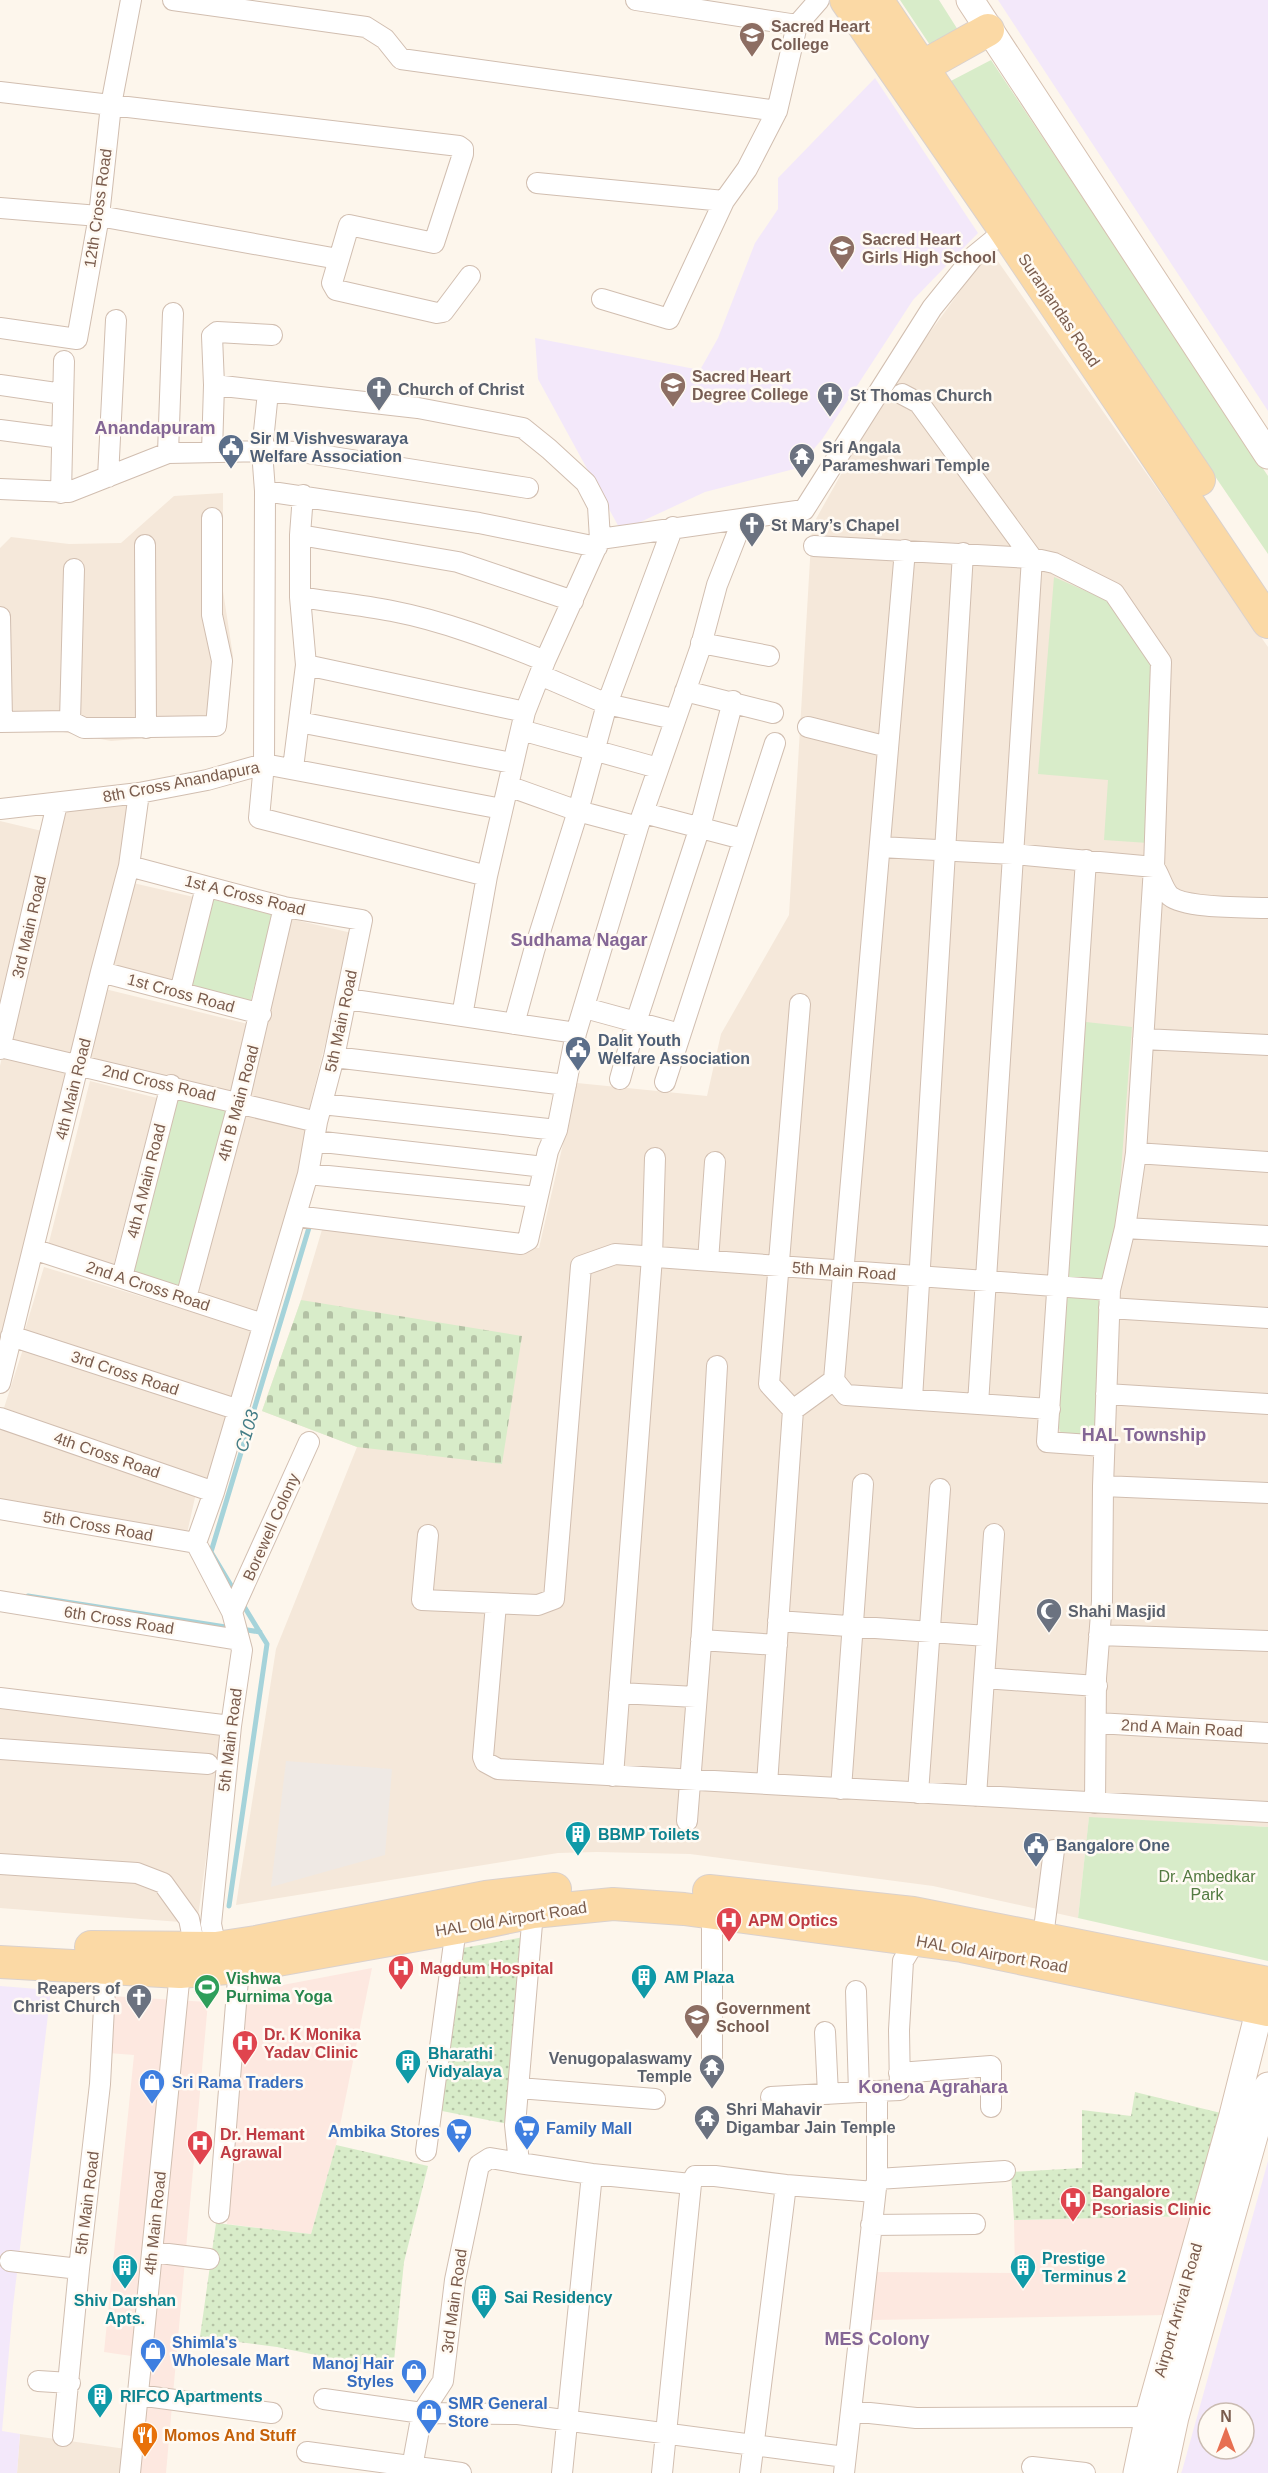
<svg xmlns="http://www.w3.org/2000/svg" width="1268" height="2473" font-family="Arial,sans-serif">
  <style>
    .residential { fill: #f5e8da }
    .commercial { fill: #fde8e0 }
    .industrial { fill: #efe9e4 }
    .education { fill: #f3e8fa; fill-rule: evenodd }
    .grass { fill: url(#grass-dots) }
    .cemetery { fill: url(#cemetery-stones) }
    .park { fill: #d8ecc9 }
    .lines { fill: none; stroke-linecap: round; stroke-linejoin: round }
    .stream { stroke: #a5d3da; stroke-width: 5 }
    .street-casing { stroke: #d1beb0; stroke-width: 22 }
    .secondary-casing { stroke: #d6c0b0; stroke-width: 29 }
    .primary-casing { stroke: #dad1cd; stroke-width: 34 }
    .street { stroke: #fff; stroke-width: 20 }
    .secondary { stroke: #fff; stroke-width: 27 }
    .primary { stroke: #fbd9a5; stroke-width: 32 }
    .labels { text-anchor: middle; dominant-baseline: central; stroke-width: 5; stroke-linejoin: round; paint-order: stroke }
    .education-label { font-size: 16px; font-weight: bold; fill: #785e54; stroke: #fffaf3; text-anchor: start }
    .street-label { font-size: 16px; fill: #7a5c4d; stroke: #fffaf3 }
    .worship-label { font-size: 16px; font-weight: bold; fill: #5b616d; stroke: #fffaf3; text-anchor: start }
    .service-label { font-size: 16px; font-weight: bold; fill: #4e5e75; stroke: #fffaf3; text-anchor: start }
    .culture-label { font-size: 16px; font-weight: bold; fill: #0d838f; stroke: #fffaf3; text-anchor: start }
    .park-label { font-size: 16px; fill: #537a41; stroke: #fffaf3 }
    .health-label { font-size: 16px; font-weight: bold; fill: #be3a42; stroke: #fffaf3; text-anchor: start }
    .leisure-label { font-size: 16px; font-weight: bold; fill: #27864d; stroke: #fffaf3; text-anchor: start }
    .shop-label { font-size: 16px; font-weight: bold; fill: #366cbe; stroke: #fffaf3; text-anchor: start }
    .food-label { font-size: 16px; font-weight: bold; fill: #c56008; stroke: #fffaf3; text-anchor: start }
    .neighbourhood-label { font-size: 18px; font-weight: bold; fill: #846695; stroke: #fffaf3 }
    .water-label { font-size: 18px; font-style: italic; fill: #437c86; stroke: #fffaf3 }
  </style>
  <defs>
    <pattern id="grass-dots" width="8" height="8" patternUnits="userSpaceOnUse" patternTransform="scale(1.5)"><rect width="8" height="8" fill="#d8ecc9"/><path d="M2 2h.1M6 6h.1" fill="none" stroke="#b4c2a5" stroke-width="1.8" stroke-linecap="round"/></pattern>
    <pattern id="cemetery-stones" width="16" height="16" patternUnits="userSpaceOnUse" patternTransform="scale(1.5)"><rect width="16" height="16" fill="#d8ecc9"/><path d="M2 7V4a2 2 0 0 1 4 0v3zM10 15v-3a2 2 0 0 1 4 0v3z" fill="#b4c2a5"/></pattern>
  </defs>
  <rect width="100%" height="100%" fill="#fdf6ec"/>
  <path class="residential" d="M990 250 1268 647V1827L1089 1818 1078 1918 933 1886 690 1854 597 1852 558 1853 236 1905 276 1649 357 1447 262 1411 301 1300 324 1223 539 1248 577 1083 707 1096 721 1034 789 915 812 526 890 387Z
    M223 493V591L233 656 223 732 111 741 47 729 0 732V548L11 537 69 544 121 543 174 496Z
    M134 805 73 1058 8 1042 64 811Z
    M0 821 42 831 0 1006Z
    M133 883 198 898 175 989 111 974Z
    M291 919 352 933 309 1110 248 1096Z
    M105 989 248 1024 231 1095 88 1060Z
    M2 1057 72 1074 0 1363V1066Z
    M90 1081 157 1098 113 1267 47 1250Z
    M245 1111 311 1130 259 1316 192 1297Z
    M44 1267 255 1331 233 1403 24 1333Z
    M23 1349 229 1415 208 1480 2 1414Z
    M0 1426 196 1493 186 1538 0 1505Z
    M0 1704 223 1733 198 1917 180 1922 0 1908Z
    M20 2434 126 2449 123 2473H17Z"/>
  <path class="commercial" d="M372 1968 336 2145 311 2234 227 2224 246 1992Z
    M112 1996 208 2002 166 2473H126L138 2357 104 2352 134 2055 108 2053Z
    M1198 2216 1168 2315 871 2320 872 2272 1015 2273 1014 2220Z"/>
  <path class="industrial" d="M286 1761 392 1769 385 1855 271 1887Z"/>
  <path class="education" d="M998 0H1268V411Z
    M875 78 978 233 913 300 823 438 798 468 705 492 621 531 538 379 535 338 700 370 718 338 755 243 778 209V178Z
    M0 1986 51 1990 13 2306 2 2431 20 2434 17 2473H0Z
    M1268 2161V2473H1181L1182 2471ZM1208 2413H1244V2449H1208Z"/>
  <path class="grass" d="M524 1937 508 2124 437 2110 463 1948Z
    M1135 2092 1229 2115 1198 2216 1014 2220 1011 2172 1082 2168V2110L1131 2116Z
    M336 2145 428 2166 404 2262 393 2371 277 2347 200 2337 216 2223 311 2234Z"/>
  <path class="cemetery" d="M301 1300 522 1336 502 1464 357 1447 262 1411Z"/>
  <path class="park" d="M900 0H939L958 30 930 45Z
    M991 60 1268 476V554L947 83Z
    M1054 577 1106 600 1153 663 1148 843 1104 840 1108 780 1038 774Z
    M211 899 273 915 249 1007 187 991Z
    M1086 1022 1132 1027 1117 1224 1102 1280 1063 1278Z
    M177 1096 229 1110 182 1286 130 1272Z
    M1062 1296 1101 1299 1098 1440 1062 1435 1051 1411Z
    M1089 1817 1268 1827V1961L1078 1918Z"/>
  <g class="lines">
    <path class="stream" d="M235 1592 211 1552 311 1221
      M28 1596 232 1628
      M241 1629 260 1632
      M229 1906 267 1644 242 1603"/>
    <g class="street-casing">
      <path id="street" d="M173 0 366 27 385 39 401 59 777 111
        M636 0 797 25
        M0 92 459 146 463 149V154L434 243 349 225 332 283 336 290 437 313 443 312 470 276
        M537 183 724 201
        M0 208 99 216 338 259
        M602 299 669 319 724 201 747 169 777 111 797 25 819 0
        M0 328 77 339 99 216 111 105 131 0
        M0 385 63 394
        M214 385 418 408 523 428 549 449 586 483 598 506 600 539
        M268 392 262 451 265 491 264 764 259 818 487 876
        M902 394 919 403 1032 558 978 1404
        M0 430 62 438
        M212 452 214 385 212 336 217 332 272 335
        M168 453 173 313
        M108 477 116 320
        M0 489 69 492 168 453 262 451 301 452 528 488
        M265 491 479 523 597 547
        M61 493 64 361
        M300 535 458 562 573 601
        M145 545 146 728
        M814 546 1032 558 1054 563 1114 593 1161 662 1154 867 1136 1153 1125 1228 1110 1290 1103 1486 1102 1601 1096 1678 1095 1803
        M905 550 834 1380 846 1395 1050 1409
        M300 597C331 602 362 605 392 611 444 621 496 641 545 661
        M0 617 2 720
        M701 643 769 656
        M306 665 525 712
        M540 675 607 704 674 719
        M685 691 773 713
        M70 721 74 569
        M0 722 70 721 84 728 216 726 222 661 212 615V518
        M299 722 512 763
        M808 727 888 747
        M521 730 658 768
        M293 768 306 665 300 597V535L303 495
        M508 786 578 811 638 827
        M0 809 139 793 207 780 264 764 502 809
        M644 813 743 839
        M880 847 1013 854 1154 867C1160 875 1163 890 1170 896 1186 909 1246 907 1268 908
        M1086 860 1047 1442 1104 1446
        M129 866 284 907 362 920 334 1057 317 1122 308 1174 214 1492 196 1543 232 1612 242 1650 231 1726 211 1924 216 1948
        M101 972 261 1014
        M180 992 206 887
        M347 999 576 1033
        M585 1008 680 1034
        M462 1016 487 876 525 712 545 661 600 539 804 510 932 308 974 256 1013 224
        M514 1024 534 951 578 811 607 704 673 527
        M1143 1039 1268 1045
        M0 1047 317 1122
        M0 1049 57 804
        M334 1057 566 1085
        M620 1079 636 1022 700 827 733 701
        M665 1082 775 743
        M322 1104 557 1130
        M314 1141 544 1167
        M1136 1153 1268 1162
        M308 1174 537 1197
        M296 1216 521 1244 528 1240 548 1151 557 1130 576 1033 638 827 700 649 717 585 743 519
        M1125 1228 1268 1236
        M33 1249 263 1324
        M708 1261 715 1162
        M122 1277 171 1085
        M186 1298 239 1101 284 907
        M1109 1308 1268 1318
        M11 1336 239 1410
        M0 1383 101 972 129 866 139 793
        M1106 1394 1268 1404
        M912 1399 963 553
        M793 1410 834 1380
        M0 1418 214 1492
        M1103 1486 1268 1493
        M0 1509 196 1543
        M428 1535 422 1600 538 1605 554 1599 581 1266 615 1254 1110 1290
        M0 1601 239 1640
        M496 1604 483 1757 485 1762 498 1769 1268 1812
        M232 1612 309 1442
        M778 1621 987 1636 984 1678 1097 1686
        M1099 1635 1268 1641
        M987 1636 994 1534
        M701 1640 777 1645
        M619 1693 696 1697
        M0 1698 231 1726
        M1097 1723 1268 1733
        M0 1749 208 1764
        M613 1776 652 1257 655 1158
        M767 1784 793 1410 769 1384 800 1004
        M841 1789 863 1484
        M918 1793 940 1489
        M976 1796 984 1678
        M687 1821 702 1631 717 1366
        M0 1864 137 1873 163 1883 189 1919 195 1948
        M533 1912 515 2125 519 2163 592 2174 691 2184 695 2176H715L786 2185 875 2192
        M1043 1937 1054 1850
        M856 1991 859 2092
        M825 2032 828 2094
        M712 2060V1913
        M899 2073 991 2066V2107
        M519 2088 655 2099
        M771 2097 877 2091
        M426 2151 456 1928
        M877 2179 1005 2171
        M219 2213 239 1967
        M871 2225 975 2224
        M152 2252 209 2259
        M10 2261 79 2269
        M38 2381 70 2383
        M138 2395 272 2413
        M324 2399 422 2413 518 2414 845 2457
        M851 2411 916 2418 1160 2417
        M63 2436 79 2269 100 2084 106 1969
        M307 2452 461 2473
        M1032 2467 1085 2473
        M130 2473 180 1972
        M411 2473 422 2413 443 2381 455 2280 479 2165 490 2158 519 2163
        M562 2473 592 2174
        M662 2473 691 2184
        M750 2473 786 2185
        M844 2473 877 2179V2091L900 2090 899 2030 903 1961 909 1951V1939"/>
    </g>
    <g class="secondary-casing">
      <path id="secondary" d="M970 0 1268 455
        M1137 2473 1149 2416 1232 2119 1260 2008
        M1163 2473 1175 2417 1268 2086"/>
    </g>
    <g class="primary-casing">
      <path id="primary" d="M846 0 1004 229 1268 622
        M877 0 1199 480
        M904 77 988 30
        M709 1891 913 1913 1268 1983
        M91 1947 216 1948 256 1942 486 1897 555 1889
        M0 1962 180 1972 239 1967 456 1928 533 1912 613 1904 684 1909 962 1946 1268 2010"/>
    </g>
    <use href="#street" class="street"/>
    <use href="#secondary" class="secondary"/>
    <use href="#primary" class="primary"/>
  </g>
  <defs>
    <g id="university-pin" transform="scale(1.35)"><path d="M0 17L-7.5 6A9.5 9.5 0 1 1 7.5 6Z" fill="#8d6e63" stroke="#fffaf3"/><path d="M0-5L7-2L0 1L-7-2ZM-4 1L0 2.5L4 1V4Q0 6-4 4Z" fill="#fff"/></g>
    <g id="school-pin" transform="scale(1.35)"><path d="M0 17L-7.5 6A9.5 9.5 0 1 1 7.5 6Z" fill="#8d6e63" stroke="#fffaf3"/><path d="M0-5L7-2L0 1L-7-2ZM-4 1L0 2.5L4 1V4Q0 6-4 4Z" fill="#fff"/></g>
    <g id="church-pin" transform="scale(1.35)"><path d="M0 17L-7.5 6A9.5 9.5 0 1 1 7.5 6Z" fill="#6b7280" stroke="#fffaf3"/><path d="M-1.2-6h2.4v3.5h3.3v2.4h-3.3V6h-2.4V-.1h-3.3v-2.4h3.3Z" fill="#fff"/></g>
    <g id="civic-pin" transform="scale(1.35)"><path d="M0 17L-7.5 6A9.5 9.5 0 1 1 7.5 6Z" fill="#5c6f8a" stroke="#fffaf3"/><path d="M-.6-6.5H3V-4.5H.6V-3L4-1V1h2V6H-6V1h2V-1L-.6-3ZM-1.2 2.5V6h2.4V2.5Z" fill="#fff"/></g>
    <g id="temple-pin" transform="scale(1.35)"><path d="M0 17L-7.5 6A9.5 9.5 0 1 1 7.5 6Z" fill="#6b7280" stroke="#fffaf3"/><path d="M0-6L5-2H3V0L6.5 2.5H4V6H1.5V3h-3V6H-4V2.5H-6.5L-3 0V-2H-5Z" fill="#fff"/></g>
    <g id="mosque-pin" transform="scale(1.35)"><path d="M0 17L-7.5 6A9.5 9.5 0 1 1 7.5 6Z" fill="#6b7280" stroke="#fffaf3"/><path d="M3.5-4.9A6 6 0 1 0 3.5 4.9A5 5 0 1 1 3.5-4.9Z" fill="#fff"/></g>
    <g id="building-pin" transform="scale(1.35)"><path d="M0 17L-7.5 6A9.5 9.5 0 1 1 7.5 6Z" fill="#0f9aa8" stroke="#fffaf3"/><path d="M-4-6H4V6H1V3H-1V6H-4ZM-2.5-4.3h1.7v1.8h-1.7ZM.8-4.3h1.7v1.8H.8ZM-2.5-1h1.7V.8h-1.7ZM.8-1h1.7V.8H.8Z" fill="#fff"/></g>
    <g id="hospital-pin" transform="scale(1.35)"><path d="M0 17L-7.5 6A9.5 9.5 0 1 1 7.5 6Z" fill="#e0444e" stroke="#fffaf3"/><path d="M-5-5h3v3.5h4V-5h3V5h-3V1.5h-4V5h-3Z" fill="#fff"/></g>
    <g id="stadium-pin" transform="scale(1.35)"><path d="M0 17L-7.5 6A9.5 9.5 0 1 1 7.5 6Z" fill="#2e9e5b" stroke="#fffaf3"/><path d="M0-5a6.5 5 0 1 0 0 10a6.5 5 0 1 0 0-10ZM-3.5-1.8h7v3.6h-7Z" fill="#fff"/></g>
    <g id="shop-pin" transform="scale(1.35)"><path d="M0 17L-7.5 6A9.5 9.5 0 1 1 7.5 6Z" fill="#3f7fe0" stroke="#fffaf3"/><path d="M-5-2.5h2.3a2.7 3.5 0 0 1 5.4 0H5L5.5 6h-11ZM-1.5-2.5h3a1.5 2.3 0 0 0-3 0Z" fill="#fff"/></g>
    <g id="supermarket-pin" transform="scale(1.35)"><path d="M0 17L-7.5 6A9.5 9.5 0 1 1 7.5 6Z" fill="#3f7fe0" stroke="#fffaf3"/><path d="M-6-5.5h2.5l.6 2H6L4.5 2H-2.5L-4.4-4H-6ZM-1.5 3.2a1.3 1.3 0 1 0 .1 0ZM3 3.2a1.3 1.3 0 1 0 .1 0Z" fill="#fff"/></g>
    <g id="restaurant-pin" transform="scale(1.35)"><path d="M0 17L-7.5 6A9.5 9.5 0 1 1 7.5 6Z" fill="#e8710a" stroke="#fffaf3"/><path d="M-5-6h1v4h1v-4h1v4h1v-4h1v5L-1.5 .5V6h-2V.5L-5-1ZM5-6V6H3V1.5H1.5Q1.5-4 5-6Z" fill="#fff"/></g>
  </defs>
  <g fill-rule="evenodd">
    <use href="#university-pin" x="752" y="35"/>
    <use href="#school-pin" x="842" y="248"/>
    <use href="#university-pin" x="673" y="385"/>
    <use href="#church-pin" x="379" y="389"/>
    <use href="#church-pin" x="830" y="395"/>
    <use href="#civic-pin" x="231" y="447"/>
    <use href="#temple-pin" x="802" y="456"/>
    <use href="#church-pin" x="752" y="525"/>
    <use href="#civic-pin" x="578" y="1049"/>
    <use href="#mosque-pin" x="1049" y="1611"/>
    <use href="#building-pin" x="578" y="1834"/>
    <use href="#civic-pin" x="1036" y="1845"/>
    <use href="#hospital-pin" x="729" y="1920"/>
    <use href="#hospital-pin" x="401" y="1968"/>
    <use href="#building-pin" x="644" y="1977"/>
    <use href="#stadium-pin" x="207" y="1987"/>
    <use href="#church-pin" x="139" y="1997"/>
    <use href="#school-pin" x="697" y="2017"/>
    <use href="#hospital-pin" x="245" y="2043"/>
    <use href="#building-pin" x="408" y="2062"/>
    <use href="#temple-pin" x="712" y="2067"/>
    <use href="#shop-pin" x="152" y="2082"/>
    <use href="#temple-pin" x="707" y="2118"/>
    <use href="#supermarket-pin" x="527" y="2128"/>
    <use href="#supermarket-pin" x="459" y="2131"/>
    <use href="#hospital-pin" x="200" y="2143"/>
    <use href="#hospital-pin" x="1073" y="2200"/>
    <use href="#building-pin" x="125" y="2267"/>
    <use href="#building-pin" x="1023" y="2267"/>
    <use href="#building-pin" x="484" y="2297"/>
    <use href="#shop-pin" x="153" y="2351"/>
    <use href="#shop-pin" x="414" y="2372"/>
    <use href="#building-pin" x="100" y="2396"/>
    <use href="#shop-pin" x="429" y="2412"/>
    <use href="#restaurant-pin" x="145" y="2435"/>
  </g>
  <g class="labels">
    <g class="education-label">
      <text x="771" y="26">Sacred Heart<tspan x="771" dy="18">College</tspan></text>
      <text x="862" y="239">Sacred Heart<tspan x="862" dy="18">Girls High School</tspan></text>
      <text x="692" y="376">Sacred Heart<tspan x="692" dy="18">Degree College</tspan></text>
      <text x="716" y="2008">Government<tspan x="716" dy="18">School</tspan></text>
    </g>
    <g class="street-label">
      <text transform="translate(98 208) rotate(-82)">12th Cross Road</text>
      <text transform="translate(1059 310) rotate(56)">Suranjandas Road</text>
      <text transform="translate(181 782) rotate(-11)">8th Cross Anandapura</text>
      <text transform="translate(245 895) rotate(14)">1st A Cross Road</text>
      <text transform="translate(29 927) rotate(-77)">3rd Main Road</text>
      <text transform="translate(181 993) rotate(15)">1st Cross Road</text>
      <text transform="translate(341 1021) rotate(-78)">5th Main Road</text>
      <text transform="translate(159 1083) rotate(13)">2nd Cross Road</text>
      <text transform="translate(73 1089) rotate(-76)">4th Main Road</text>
      <text transform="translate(238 1103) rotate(-75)">4th B Main Road</text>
      <text transform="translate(146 1181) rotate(-76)">4th A Main Road</text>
      <text transform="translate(844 1271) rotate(4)">5th Main Road</text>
      <text transform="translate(148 1286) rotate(18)">2nd A Cross Road</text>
      <text transform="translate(125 1373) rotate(18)">3rd Cross Road</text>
      <text transform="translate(107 1455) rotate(19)">4th Cross Road</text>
      <text transform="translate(98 1526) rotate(10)">5th Cross Road</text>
      <text transform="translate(271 1527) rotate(-66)">Borewell Colony</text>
      <text transform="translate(119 1620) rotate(9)">6th Cross Road</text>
      <text transform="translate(1182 1728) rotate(3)">2nd A Main Road</text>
      <text transform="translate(230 1740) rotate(-83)">5th Main Road</text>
      <text transform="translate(511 1919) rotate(-9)">HAL Old Airport Road</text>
      <text transform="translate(992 1954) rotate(10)">HAL Old Airport Road</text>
      <text transform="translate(87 2203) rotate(-83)">5th Main Road</text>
      <text transform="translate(155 2223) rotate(-84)">4th Main Road</text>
      <text transform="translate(454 2301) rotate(-82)">3rd Main Road</text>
      <text transform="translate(1178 2310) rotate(-74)">Airport Arrival Road</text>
    </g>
    <g class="worship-label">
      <text x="398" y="389">Church of Christ</text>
      <text x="850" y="395">St Thomas Church</text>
      <text x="822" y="447">Sri Angala<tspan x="822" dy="18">Parameshwari Temple</tspan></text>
      <text x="771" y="525">St Mary’s Chapel</text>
      <text x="1068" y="1611">Shahi Masjid</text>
      <text x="120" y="1988" text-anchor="end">Reapers of<tspan x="120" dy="18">Christ Church</tspan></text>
      <text x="692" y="2058" text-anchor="end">Venugopalaswamy<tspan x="692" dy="18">Temple</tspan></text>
      <text x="726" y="2109">Shri Mahavir<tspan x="726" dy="18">Digambar Jain Temple</tspan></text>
    </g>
    <g class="service-label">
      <text x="250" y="438">Sir M Vishveswaraya<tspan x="250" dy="18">Welfare Association</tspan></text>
      <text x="598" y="1040">Dalit Youth<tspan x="598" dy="18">Welfare Association</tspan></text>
      <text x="1056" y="1845">Bangalore One</text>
    </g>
    <g class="culture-label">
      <text x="598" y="1834">BBMP Toilets</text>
      <text x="664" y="1977">AM Plaza</text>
      <text x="428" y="2053">Bharathi<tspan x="428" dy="18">Vidyalaya</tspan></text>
      <text x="1042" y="2258">Prestige<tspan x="1042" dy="18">Terminus 2</tspan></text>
      <text x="504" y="2297">Sai Residency</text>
      <text x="125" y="2300" text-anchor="middle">Shiv Darshan<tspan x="125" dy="18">Apts.</tspan></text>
      <text x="120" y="2396">RIFCO Apartments</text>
    </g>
    <g class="park-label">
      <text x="1207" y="1876">Dr. Ambedkar<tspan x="1207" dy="18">Park</tspan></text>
    </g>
    <g class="health-label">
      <text x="748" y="1920">APM Optics</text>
      <text x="420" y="1968">Magdum Hospital</text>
      <text x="264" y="2034">Dr. K Monika<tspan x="264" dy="18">Yadav Clinic</tspan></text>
      <text x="220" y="2134">Dr. Hemant<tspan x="220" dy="18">Agrawal</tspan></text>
      <text x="1092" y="2191">Bangalore<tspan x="1092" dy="18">Psoriasis Clinic</tspan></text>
    </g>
    <g class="leisure-label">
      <text x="226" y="1978">Vishwa<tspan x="226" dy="18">Purnima Yoga</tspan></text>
    </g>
    <g class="shop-label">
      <text x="172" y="2082">Sri Rama Traders</text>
      <text x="546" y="2128">Family Mall</text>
      <text x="440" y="2131" text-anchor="end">Ambika Stores</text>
      <text x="172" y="2342">Shimla's<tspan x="172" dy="18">Wholesale Mart</tspan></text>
      <text x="394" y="2363" text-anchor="end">Manoj Hair<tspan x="394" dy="18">Styles</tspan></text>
      <text x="448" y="2403">SMR General<tspan x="448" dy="18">Store</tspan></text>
    </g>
    <g class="food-label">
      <text x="164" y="2435">Momos And Stuff</text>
    </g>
    <g class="neighbourhood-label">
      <text x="155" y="428">Anandapuram</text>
      <text x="579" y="940">Sudhama Nagar</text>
      <text x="1144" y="1435">HAL Township</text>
      <text x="933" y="2087">Konena Agrahara</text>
      <text x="877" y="2339">MES Colony</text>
    </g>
    <g class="water-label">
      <text transform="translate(247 1431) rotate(-73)">C103</text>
    </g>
  </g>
  <g transform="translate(1226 2431)"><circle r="28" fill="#fffaf3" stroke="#cabbb1" stroke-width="1.5"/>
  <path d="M0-4.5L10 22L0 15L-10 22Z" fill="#e76f51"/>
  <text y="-9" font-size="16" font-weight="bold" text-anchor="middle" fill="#7a5c4d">N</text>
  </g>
</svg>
